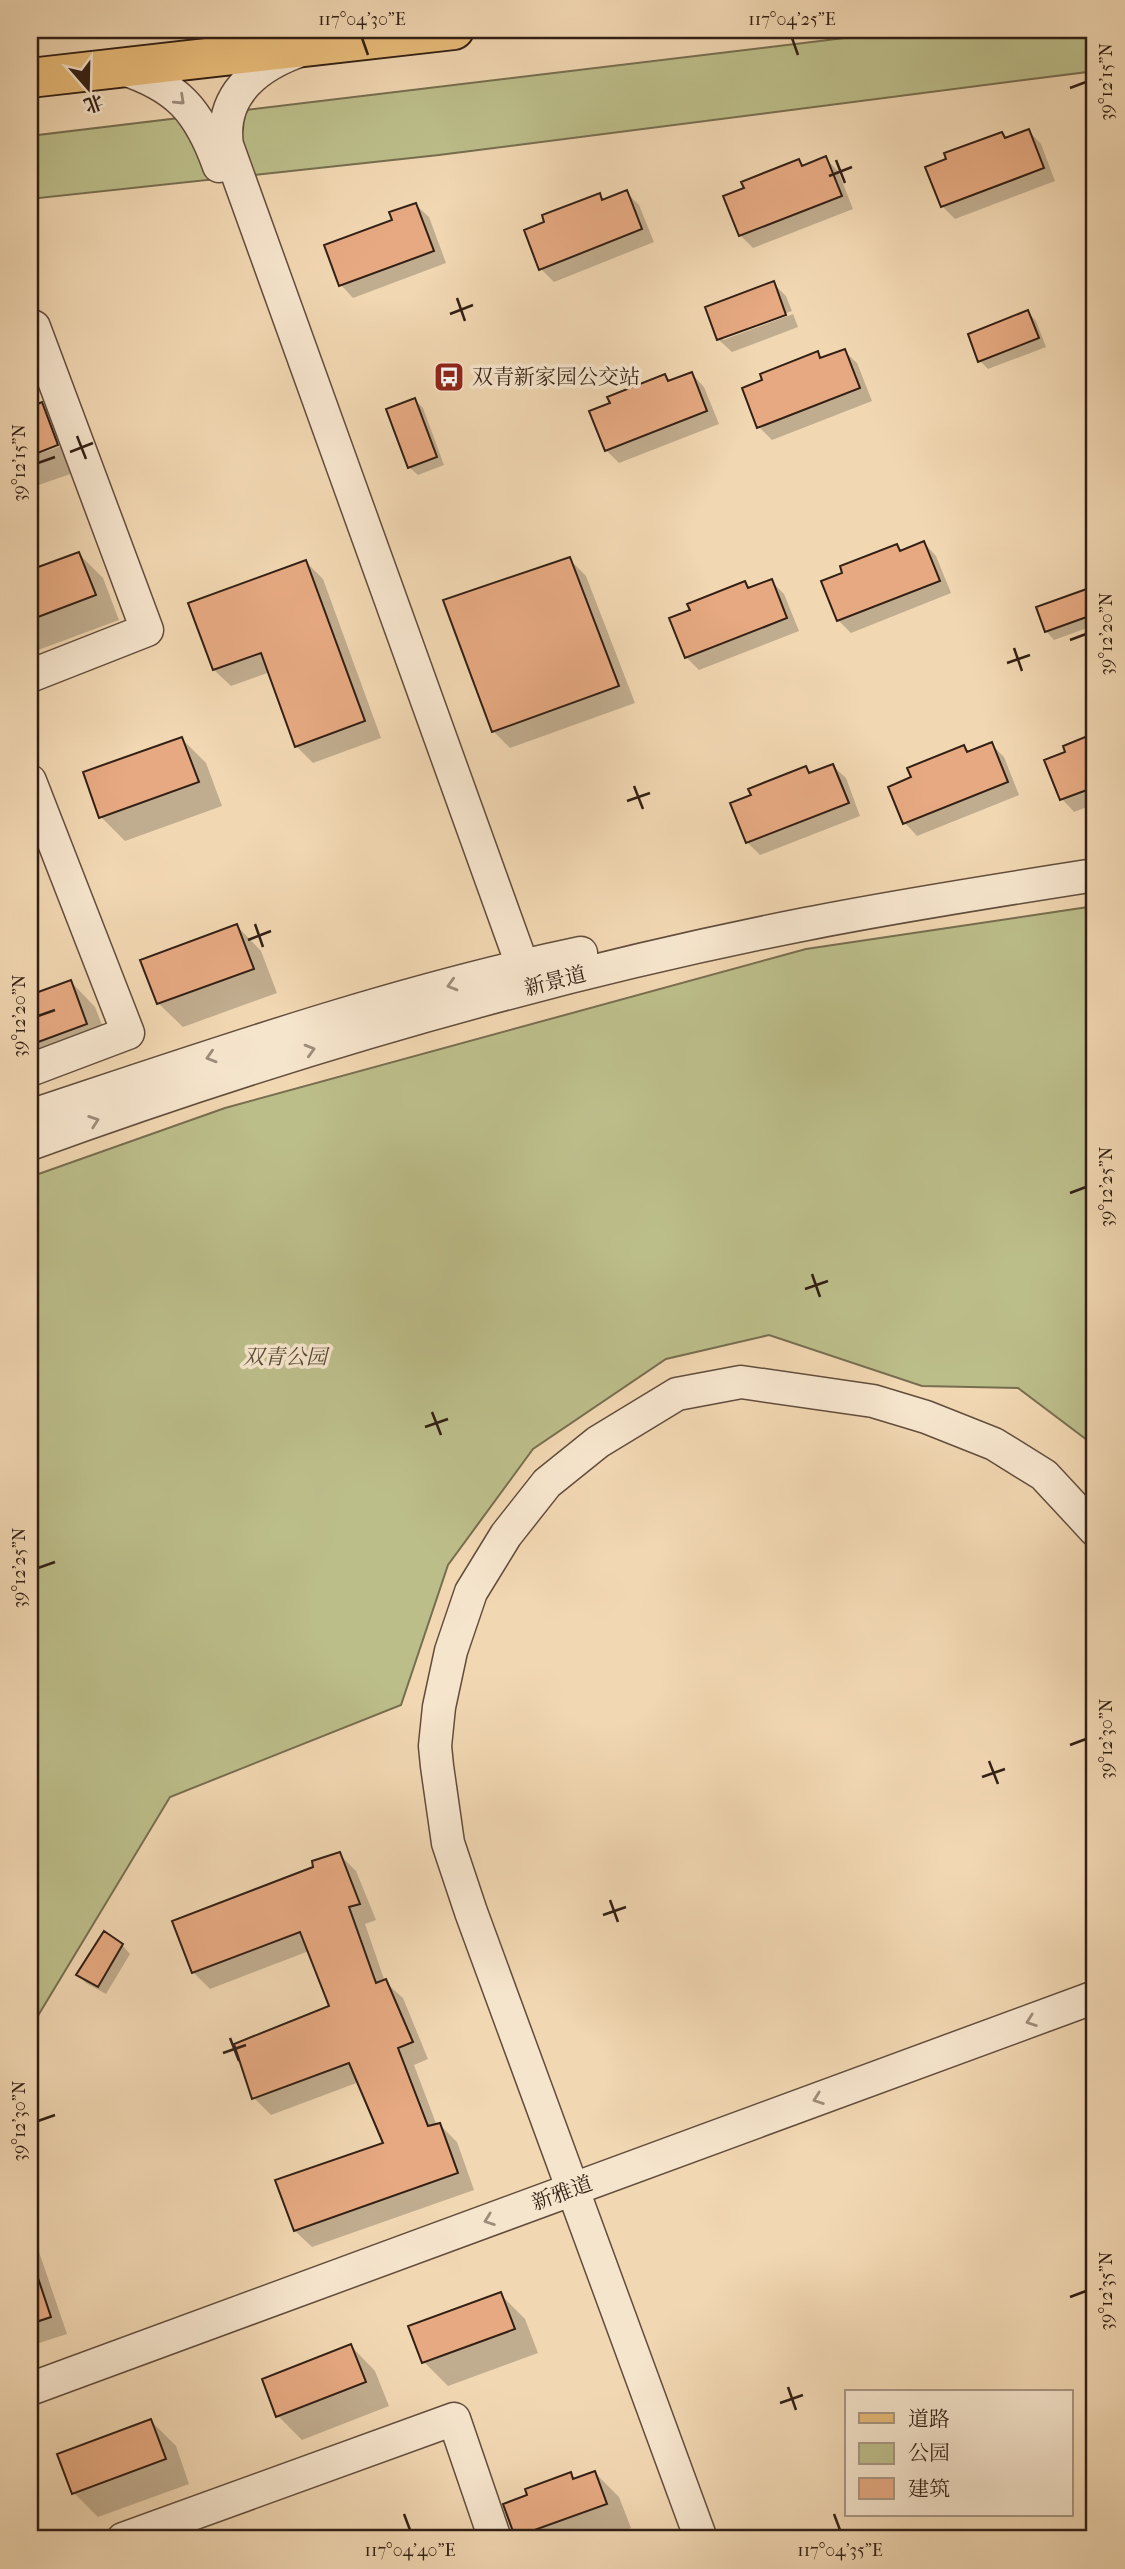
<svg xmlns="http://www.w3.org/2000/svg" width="1125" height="2569" font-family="'IM FELL French Canon','Noto Serif SC',serif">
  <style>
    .green { fill: #bcbe8a; stroke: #776e4f; stroke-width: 2 }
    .shadow { fill: #0003 }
    .building { fill: #e6a981; stroke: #321f14; stroke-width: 2 }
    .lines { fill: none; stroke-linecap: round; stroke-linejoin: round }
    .minor-casing { stroke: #624d3c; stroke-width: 35 }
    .major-casing { stroke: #321f14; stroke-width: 42 }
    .minor { stroke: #f6e5cd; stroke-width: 32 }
    .major { stroke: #e8bc79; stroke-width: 38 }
    .oneway { stroke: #9e8c7a }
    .ticks { fill: none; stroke: #321f14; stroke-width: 2.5 }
    .labels { text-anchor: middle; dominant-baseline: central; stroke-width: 7; stroke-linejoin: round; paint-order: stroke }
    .poi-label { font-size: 21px; fill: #321f14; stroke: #f6e5cd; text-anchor: start }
    .street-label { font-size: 21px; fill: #321f14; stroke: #f6e5cd }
    .park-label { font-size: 21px; font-style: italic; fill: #544732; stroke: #f6e5cd }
    .neatline { fill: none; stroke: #321f14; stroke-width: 2.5 }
    .ticks-label { font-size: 18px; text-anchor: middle; fill: #321f14 }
  </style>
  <rect width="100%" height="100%" fill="#f1d7b2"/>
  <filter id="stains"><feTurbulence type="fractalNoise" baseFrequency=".00286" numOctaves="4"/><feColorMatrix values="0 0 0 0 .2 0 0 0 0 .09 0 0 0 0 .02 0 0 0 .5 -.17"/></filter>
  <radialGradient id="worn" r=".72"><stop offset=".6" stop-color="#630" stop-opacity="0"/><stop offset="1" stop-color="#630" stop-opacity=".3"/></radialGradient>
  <path class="green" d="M911 30H1095V71L439 155 30 199V136Z
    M1095 906V1446L1018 1388 922 1386 769 1335 666 1359 533 1449 448 1565 401 1705 170 1797 30 2029V1177L225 1108 806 949Z"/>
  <path class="shadow" d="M1029 131 1041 144 1055 181 955 219 942 206 1001 134 1007 139Z
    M826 159 838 171 853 209 753 248 740 235 746 189 799 161 804 167Z
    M626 192 639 205 654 242 554 282 541 269 599 195 605 201Z
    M416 205 429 217 446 263 353 298 341 285Z
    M773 283 786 296 792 311 723 336V340L793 314 798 327 732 352 719 340 707 308Z
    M1028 312 1036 321 1046 347 988 369 980 361Z
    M844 351 857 363 872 401 772 440 759 427 817 353 823 359Z
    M692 374 704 387 719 424 619 463 606 450 665 376 670 382Z
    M415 400 423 408 444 465 418 475 409 467Z
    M42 404 66 429 82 470 30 488V457L67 444 66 440 30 454V408Z
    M924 543 936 556 951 593 851 633 838 620 844 574 897 546 902 552Z
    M79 554 103 578 119 620 30 653V572Z
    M569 559 586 576 635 703 510 748 493 731Z
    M306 562 323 579 381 738 313 763 296 746 270 672 231 686 214 670Z
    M771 581 784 594 799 631 699 670 686 657 692 611 744 583 750 589Z
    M1095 588V625L1054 640 1046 631 1038 608Z
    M1095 735V804L1074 812 1062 799 1067 753 1065 747Z
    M182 739 206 763 222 806 125 841 101 817Z
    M991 744 1004 757 1019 795 917 836 905 823 913 778 964 747 970 753Z
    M833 766 846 778 860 816 760 855 747 842 806 768 811 774Z
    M237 926 261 951 277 993 183 1027 158 1003Z
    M71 982 95 1007 111 1048 30 1078V997Z
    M339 1854 356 1871 376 1920 365 1924 385 1982 403 1998 428 2059 414 2065 437 2126 440 2125 457 2142 474 2190 312 2247 295 2231 385 2144 359 2082 271 2115 254 2098 331 2007 309 1951 210 1989 193 1972 315 1868Z
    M122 1945 130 1954 106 1994 86 1983 78 1975Z
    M30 2243 39 2252 67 2334 30 2346Z
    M500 2294 525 2319 538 2353 448 2386 424 2362Z
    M351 2346 375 2371 389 2406 302 2440 278 2416Z
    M151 2421 176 2446 189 2484 98 2517 74 2493Z
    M595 2473 619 2497 631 2528 600 2539H519L516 2536 530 2496 570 2474 576 2480Z
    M30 2519 36 2537 30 2539Z"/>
  <path class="building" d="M1029 129 1044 168 941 207 925 167 946 159 944 153 1002 132 1005 138Z
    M826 156 842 196 739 236 723 196 744 188 741 182 799 159 802 166Z
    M627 190 642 229 539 270 524 230 544 222 542 215 600 193 602 200Z
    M416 203 434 251 339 286 324 245 392 220 389 212Z
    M774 281 786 315 717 340 705 307Z
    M1028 310 1039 338 978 362 968 334Z
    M845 349 860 388 757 428 742 388 762 380 760 374 818 351 820 358Z
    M692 372 707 411 605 451 589 411 610 403 607 397 665 374 668 381Z
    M415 398 437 457 408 468 386 409Z
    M42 402 58 445 30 456V407Z
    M924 541 940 581 837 621 821 581 842 573 840 566 897 544 900 551Z
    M79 552 96 595 30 620V570Z
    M570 557 619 686 492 732 443 600Z
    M306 560 365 721 295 747 261 653 213 670 188 603Z
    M772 579 787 618 685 658 669 618 690 610 687 604 745 581 748 588Z
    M1095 586V614L1045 632 1036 607Z
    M1095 733V787L1060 800 1044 760 1065 752 1063 746Z
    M182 737 199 782 99 818 83 772Z
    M992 742 1008 782 903 824 888 787 911 777 907 768 964 745 967 752Z
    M833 764 849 803 746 843 730 803 751 795 748 789 806 766 809 773Z
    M237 924 254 969 157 1004 140 960Z
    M71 980 87 1024 30 1045V995Z
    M340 1852 360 1904 349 1907 376 1983 386 1979 413 2042 398 2048 428 2126 440 2123 458 2173 294 2231 275 2180 383 2143 349 2063 252 2099 234 2044 329 2006 300 1932 192 1973 172 1921 313 1867 312 1861Z
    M104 1931 123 1944 98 1987 76 1975Z
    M30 2263H33L51 2317 30 2324Z
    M501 2292 515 2329 422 2363 408 2326Z
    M351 2344 366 2382 276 2417 262 2379Z
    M151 2419 166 2459 72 2494 57 2454Z
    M595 2471 607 2504 515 2537 503 2504 527 2495 525 2489 571 2472 573 2479Z"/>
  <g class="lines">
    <g class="minor-casing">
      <path id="minor" d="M296 52C254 68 220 97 227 145L529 984
        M121 68C177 86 199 110 219 166
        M30 325 34 327 147 630 30 676
        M30 781 128 1033 30 1070
        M30 1116C211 1056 394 992 581 953
        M30 1144C283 1052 542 976 806 924 902 905 999 890 1095 875
        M30 2389 1095 1997
        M123 2539 454 2419 495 2539
        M701 2539 471 1912 448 1843 437 1766 435 1746 439 1707 451 1651 471 1592 506 1535 547 1483 598 1442 677 1394 741 1382 873 1401 926 1417 994 1444 1044 1475 1095 1530"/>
    </g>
    <g class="major-casing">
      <path id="major" d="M30 78 454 30"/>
    </g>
    <use href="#minor" class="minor"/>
    <use href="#major" class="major"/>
  </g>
  <defs><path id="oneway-chevron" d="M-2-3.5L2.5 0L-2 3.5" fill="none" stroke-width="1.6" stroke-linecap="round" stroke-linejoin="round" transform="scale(1.75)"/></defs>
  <g class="oneway">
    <use href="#oneway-chevron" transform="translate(180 100) rotate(43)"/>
    <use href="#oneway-chevron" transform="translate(452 985) rotate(164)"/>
    <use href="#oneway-chevron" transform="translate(310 1050) rotate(-16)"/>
    <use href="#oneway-chevron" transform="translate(211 1057) rotate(163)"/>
    <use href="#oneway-chevron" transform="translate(94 1121) rotate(-19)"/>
    <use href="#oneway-chevron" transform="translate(1031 2021) rotate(160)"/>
    <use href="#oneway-chevron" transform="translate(818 2099) rotate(160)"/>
    <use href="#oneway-chevron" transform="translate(489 2220) rotate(160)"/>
  </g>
  <path class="ticks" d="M362 38 368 55M792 38 798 55M1070 88 1086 82M836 160 845 183M829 176 852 167M457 298 465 321M450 314 473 305M77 436 86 459M70 452 93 443M38 463 55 457M1070 640 1086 634M1014 648 1022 671M1007 663 1030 655M634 786 643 809M627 801 650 793M255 924 263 947M248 940 271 931M38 1016 55 1010M1070 1193 1086 1187M812 1274 820 1297M805 1289 828 1281M432 1412 441 1435M425 1427 448 1419M38 1568 55 1562M1070 1745 1086 1739M989 1761 998 1784M982 1777 1005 1769M610 1900 618 1922M603 1915 626 1907M230 2038 239 2061M223 2053 246 2045M38 2121 55 2115M1070 2297 1086 2291M788 2387 796 2410M780 2403 803 2395M404 2514 410 2530M834 2514 840 2530"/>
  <defs>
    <g id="bus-square" transform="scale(1.575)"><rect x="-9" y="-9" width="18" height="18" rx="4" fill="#8f2418" stroke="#f6e5cd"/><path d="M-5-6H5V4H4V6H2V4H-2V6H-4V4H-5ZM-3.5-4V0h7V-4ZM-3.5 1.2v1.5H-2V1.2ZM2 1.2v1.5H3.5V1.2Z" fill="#fff"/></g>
  </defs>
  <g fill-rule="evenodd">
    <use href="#bus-square" x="449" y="377"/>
  </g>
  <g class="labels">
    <g class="poi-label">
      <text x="472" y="377">双青新家园公交站</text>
    </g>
    <g class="street-label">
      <text transform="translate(555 981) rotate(-14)">新景道</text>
      <text transform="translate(562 2193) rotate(-20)">新雅道</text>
    </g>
    <g class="park-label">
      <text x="285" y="1357">双青公园</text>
    </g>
  </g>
  <rect width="1125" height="2569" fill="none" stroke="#f1d7b2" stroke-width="77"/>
  <rect x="845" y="2390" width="228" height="126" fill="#f6e5cd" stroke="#a89683" stroke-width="2"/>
  <rect x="859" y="2413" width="35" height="10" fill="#e8bc79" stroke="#a89683" stroke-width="2"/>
  <text x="908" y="2426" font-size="21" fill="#321f14">道路</text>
  <rect x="859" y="2443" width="35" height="21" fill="#bcbe8a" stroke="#a89683" stroke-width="2"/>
  <text x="908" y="2460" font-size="21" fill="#321f14">公园</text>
  <rect x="859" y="2478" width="35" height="21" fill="#e6a981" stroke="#a89683" stroke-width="2"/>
  <text x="908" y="2496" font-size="21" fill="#321f14">建筑</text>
  <g transform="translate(88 88) rotate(160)" stroke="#f6e5cd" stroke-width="5" paint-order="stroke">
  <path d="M0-5L12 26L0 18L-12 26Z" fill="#321f14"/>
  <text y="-10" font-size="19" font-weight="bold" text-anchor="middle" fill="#321f14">北</text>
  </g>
  <rect x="38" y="38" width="1048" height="2492" class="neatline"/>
  <g class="ticks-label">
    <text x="362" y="25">117°04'30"E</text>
    <text x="792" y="25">117°04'25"E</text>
    <text transform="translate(1106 82) rotate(-90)" y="6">39°12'15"N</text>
    <text transform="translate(19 463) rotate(-90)" y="6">39°12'15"N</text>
    <text transform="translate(1106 634) rotate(-90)" y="6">39°12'20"N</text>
    <text transform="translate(19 1016) rotate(-90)" y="6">39°12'20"N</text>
    <text transform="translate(1106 1187) rotate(-90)" y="6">39°12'25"N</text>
    <text transform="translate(19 1568) rotate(-90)" y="6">39°12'25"N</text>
    <text transform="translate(1106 1739) rotate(-90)" y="6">39°12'30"N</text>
    <text transform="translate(19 2121) rotate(-90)" y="6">39°12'30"N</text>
    <text transform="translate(1106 2291) rotate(-90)" y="6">39°12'35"N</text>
    <text x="410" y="2556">117°04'40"E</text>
    <text x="840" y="2556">117°04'35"E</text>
  </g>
  <rect width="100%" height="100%" filter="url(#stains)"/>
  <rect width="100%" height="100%" fill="url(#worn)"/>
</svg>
